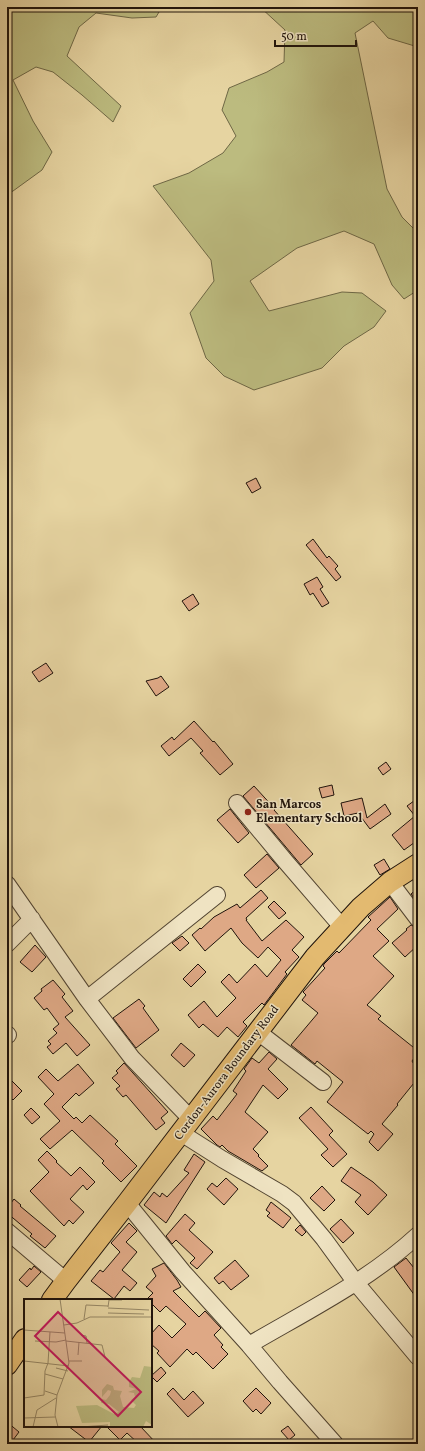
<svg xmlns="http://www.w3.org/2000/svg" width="425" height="1451" font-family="Vollkorn,serif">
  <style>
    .green { fill: #bcbb7f; stroke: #6e6745 }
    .building { fill: #dea885; stroke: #1f130b }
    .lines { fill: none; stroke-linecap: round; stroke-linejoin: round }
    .minor-casing { stroke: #514330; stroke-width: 18 }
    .major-casing { stroke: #1f130b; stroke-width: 22 }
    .minor { stroke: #efe3c2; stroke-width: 16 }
    .major { stroke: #e3ba70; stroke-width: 20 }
    .poi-dot { fill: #8f2418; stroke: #efe3c2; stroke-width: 1.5 }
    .labels { text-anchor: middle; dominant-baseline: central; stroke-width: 3; stroke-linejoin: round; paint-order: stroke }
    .poi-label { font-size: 12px; font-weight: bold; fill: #1f130b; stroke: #efe3c2; text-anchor: start }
    .street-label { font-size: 12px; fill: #1f130b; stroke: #efe3c2 }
    .inset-road { fill: none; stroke: #968765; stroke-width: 1 }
    .view { fill: #c2185b; fill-opacity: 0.15; stroke: #c2185b; stroke-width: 2 }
    .inset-edge { fill: none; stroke: #1f130b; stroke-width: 2 }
  </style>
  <rect width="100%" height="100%" fill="#e6d4a1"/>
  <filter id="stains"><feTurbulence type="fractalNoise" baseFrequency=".005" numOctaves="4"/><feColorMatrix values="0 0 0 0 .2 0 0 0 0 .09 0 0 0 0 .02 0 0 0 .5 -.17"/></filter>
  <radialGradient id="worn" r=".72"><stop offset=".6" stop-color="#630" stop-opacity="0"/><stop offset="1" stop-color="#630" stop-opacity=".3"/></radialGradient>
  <path class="green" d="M7 7H162L156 17 132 18 96 13 79 27 67 56 121 106 113 122 82 95 53 72 36 67 13 80 33 121 52 152 42 170 13 191 7 194Z
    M260 7H418V47L388 38 373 21 355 33 387 189 402 217 418 233V290L404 299 392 285 374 244 344 231 297 248 250 281 269 311 342 292 362 293 386 311 374 327 344 346 322 368 254 390 224 376 206 358 190 313 214 281 211 260 153 186 189 173 223 153 236 136 222 110 229 88 267 72 284 62 285 30Z"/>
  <path class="building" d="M256 478 261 488 252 493 246 483Z
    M313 539 327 558 329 556 338 566 335 569 341 577 336 581 306 545Z
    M317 577 323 587 320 589 329 603 322 607 313 593 310 595 304 584Z
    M193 594 199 604 189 611 182 601Z
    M46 663 53 673 39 682 32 672Z
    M161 676 169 687 156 696 146 681 158 678Z
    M194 721 213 742 214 741 233 764 220 775 200 753 203 751 191 738 169 756 161 746 172 737 174 740Z
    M386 762 391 769 383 775 378 768Z
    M332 785 334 795 322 798 319 788Z
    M254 786 275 809 274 810 313 854 301 865 243 796Z
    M362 798 367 818 385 804 391 814 370 829 358 813 344 816 341 803Z
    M418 798V840L404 850 392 835 415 816 407 806Z
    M230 809 249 833 238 843 217 820Z
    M267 854 279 868 256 888 244 875Z
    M384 859 390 869 380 875 374 865Z
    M418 888V903L411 894Z
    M261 890 268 898 246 918 247 920H246L262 941 286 920 304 937 292 950 299 957 285 972 287 974 264 1005 262 1003 243 1022 247 1026 238 1037 227 1027 218 1037 203 1024 199 1028 188 1015 204 1001 217 1017 236 998 221 982 229 974 237 983 255 964 267 977 281 960 268 947 258 958 242 943 231 928 205 951 192 935 200 928 201 929 214 917 237 904 240 908Z
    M390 897 398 909 377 929 389 941 373 956 394 976 367 1005 381 1016 378 1019 418 1051V1053L412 1061 418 1071V1078L397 1104 398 1105 382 1124 393 1134 378 1151 369 1142 374 1134 371 1131 368 1134 327 1102 343 1082 317 1061 315 1064 291 1045 318 1013 302 1000 306 995 303 992 325 968 323 966 324 964 337 951 339 953 371 920 368 917Z
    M274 901 286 913 279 919 268 907Z
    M411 925 418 928V945L405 957 392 943 407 930 406 929Z
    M182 936 189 943 180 951 172 943Z
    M35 945 46 957 32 972 20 962Z
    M198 964 206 972 191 987 183 979Z
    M53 980 65 994 62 997 73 1011 65 1017 90 1045 77 1056 66 1043 53 1054 47 1047 51 1044 48 1041 57 1033 53 1029 59 1024 47 1008 44 1010 34 998 42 991 41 989Z
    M139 999 145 1006 143 1008 159 1030 136 1048 113 1018Z
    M181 1043 195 1055 184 1067 171 1055Z
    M269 1052 277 1059 268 1069 288 1089 278 1099 263 1085 245 1112 268 1132 253 1149 259 1155 258 1156 268 1166 262 1171 228 1151 222 1145 220 1147 217 1145 201 1129 213 1116 217 1120 237 1094 233 1091 246 1071 244 1069 252 1058 259 1063Z
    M124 1063 168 1112 161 1118 165 1123 156 1130 126 1095 123 1097 116 1089 120 1086 112 1078 118 1073 116 1071Z
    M78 1064 94 1083 79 1096 76 1093 62 1107 74 1119 76 1117 82 1123 90 1115 118 1141 115 1144 137 1166 121 1182 102 1163 104 1161 72 1130 50 1149 40 1139 60 1121 44 1104 54 1094 38 1077 46 1069 58 1081Z
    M7 1076 22 1091 13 1100 7 1094Z
    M311 1107 333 1131 329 1135 347 1154 333 1167 321 1155 328 1149 299 1118Z
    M31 1108 40 1117 32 1124 24 1115Z
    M47 1151 57 1161 56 1162 71 1176 80 1167 95 1182 87 1190 83 1185 70 1199 84 1212 73 1224 69 1220 64 1226 30 1191 49 1172 38 1160Z
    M194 1154 205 1162 166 1223 144 1205 154 1192 160 1197 162 1193 167 1197 189 1173 184 1170Z
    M351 1167 373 1182 387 1195 368 1215 355 1202 361 1195 341 1181Z
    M226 1178 238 1189 224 1205 207 1189 212 1183 217 1187Z
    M322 1186 335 1200 324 1211 310 1198Z
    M14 1199 21 1205 20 1206 56 1236 45 1248 30 1236 32 1234 7 1213V1208Z
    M271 1202 291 1218 283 1228 267 1216 270 1213 266 1210Z
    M185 1214 195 1223 189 1230 213 1252 197 1269 190 1263 195 1258 176 1240 172 1244 166 1236Z
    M341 1219 354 1233 343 1243 330 1229Z
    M129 1223 137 1231 126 1242 137 1252 122 1270 137 1283 130 1291 124 1286 114 1299 91 1281 100 1270 103 1272 120 1252 111 1243Z
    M300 1225 306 1232 302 1236 295 1230Z
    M406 1258 418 1273V1300L394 1267Z
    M235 1260 249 1276 231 1290 223 1281 219 1284 214 1278Z
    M164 1263 177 1280 181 1287 173 1291 199 1317 205 1311 221 1328 214 1335 223 1345 221 1347 228 1354 213 1369 196 1352 193 1355 187 1349 170 1367 157 1353 159 1351 151 1344V1334L159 1325 172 1338 186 1324 166 1306 160 1312 151 1303V1300L147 1299 153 1293 146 1287 156 1276 152 1269Z
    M34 1266 41 1272 27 1287 19 1280 30 1268 31 1270Z
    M161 1367 166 1373 157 1382 151 1376Z
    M173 1388 184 1400 193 1391 204 1403 188 1417 167 1394Z
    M256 1388 271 1403 261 1414 256 1409 253 1412 243 1401Z
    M7 1422 19 1432 10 1444H7Z
    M68 1426H102L89 1442Z
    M106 1426H140L157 1444H139L127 1433 120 1440Z
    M288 1426 295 1435 289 1440 281 1431Z"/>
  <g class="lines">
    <g class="minor-casing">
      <path id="minor" d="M237 803 286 862 342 927
        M390 882 418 919
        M7 884 87 999 132 1058 191 1119
        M7 944 32 919
        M87 999 217 895
        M258 1032 323 1082
        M7 1034 8 1035
        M181 1133 222 1159 282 1194 294 1203 324 1239 356 1283 418 1357
        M127 1203 183 1272 249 1345 280 1382 335 1444
        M7 1231 66 1281
        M249 1345C307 1311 368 1281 418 1235"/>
    </g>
    <g class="major-casing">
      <path id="major" d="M52 1300 66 1281 127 1203 315 957 361 907 390 882 418 864
        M7 1365 25 1339"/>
    </g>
    <use href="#minor" class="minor"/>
    <use href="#major" class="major"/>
  </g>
  <circle class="poi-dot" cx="248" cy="812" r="4"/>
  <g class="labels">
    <g class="poi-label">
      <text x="256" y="805">San Marcos<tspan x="256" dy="14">Elementary School</tspan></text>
    </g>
    <g class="street-label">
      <text transform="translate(227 1073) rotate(-53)">Cordon-Aurora Boundary Road</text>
    </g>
  </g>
  <g transform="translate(24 1299)">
    <rect width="128" height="128" fill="#e6d4a1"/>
    <path d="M120 67 128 68V126L122 122 119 128H86V123L58 124 52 107 73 106 90 115 95 113 85 105 77 104 78 100 82 101 86 96 87 92 84 91 78 98V91L83 85 89 87 90 91 98 92 96 97 99 108 110 109 112 106 107 101 111 98 110 94 104 93 112 90 105 88V83L108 78 116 79Z" fill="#bcbb7f"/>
    <path class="inset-road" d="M84 8 85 1H98M84 9 125 11M84 14 120 15M60 20 62 6 84 7M40 26 53 24 66 18H128M0 31 41 34M57 36 62 37 63 44M11 42 32 43 42 41M42 42 78 46 81 58M54 56 55 43M0 62 45 67M45 62H58M24 64 26 33M32 69 44 72M21 75 39 80M21 92 33 96M0 99 20 96 21 72 24 64M0 119 31 118M9 128 13 111 32 99M34 128 31 116 33 96 45 64 36 0M57 128 84 126"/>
    <path class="view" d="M34 13 117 93 94 117 11 37Z"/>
    <rect width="128" height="128" class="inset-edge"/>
  </g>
  <rect width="425" height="1451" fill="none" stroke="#e6d4a1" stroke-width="24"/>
  <rect x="8" y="8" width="409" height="1435" fill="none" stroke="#1f130b" stroke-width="2"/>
  <rect x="12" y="12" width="401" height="1427" fill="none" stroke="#1f130b"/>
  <path d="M275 40v6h81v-6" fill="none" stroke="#1f130b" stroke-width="2"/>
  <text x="281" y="40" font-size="12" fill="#1f130b" stroke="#efe3c2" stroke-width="3" paint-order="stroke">50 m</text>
  <rect width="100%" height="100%" filter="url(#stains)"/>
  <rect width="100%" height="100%" fill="url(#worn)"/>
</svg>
